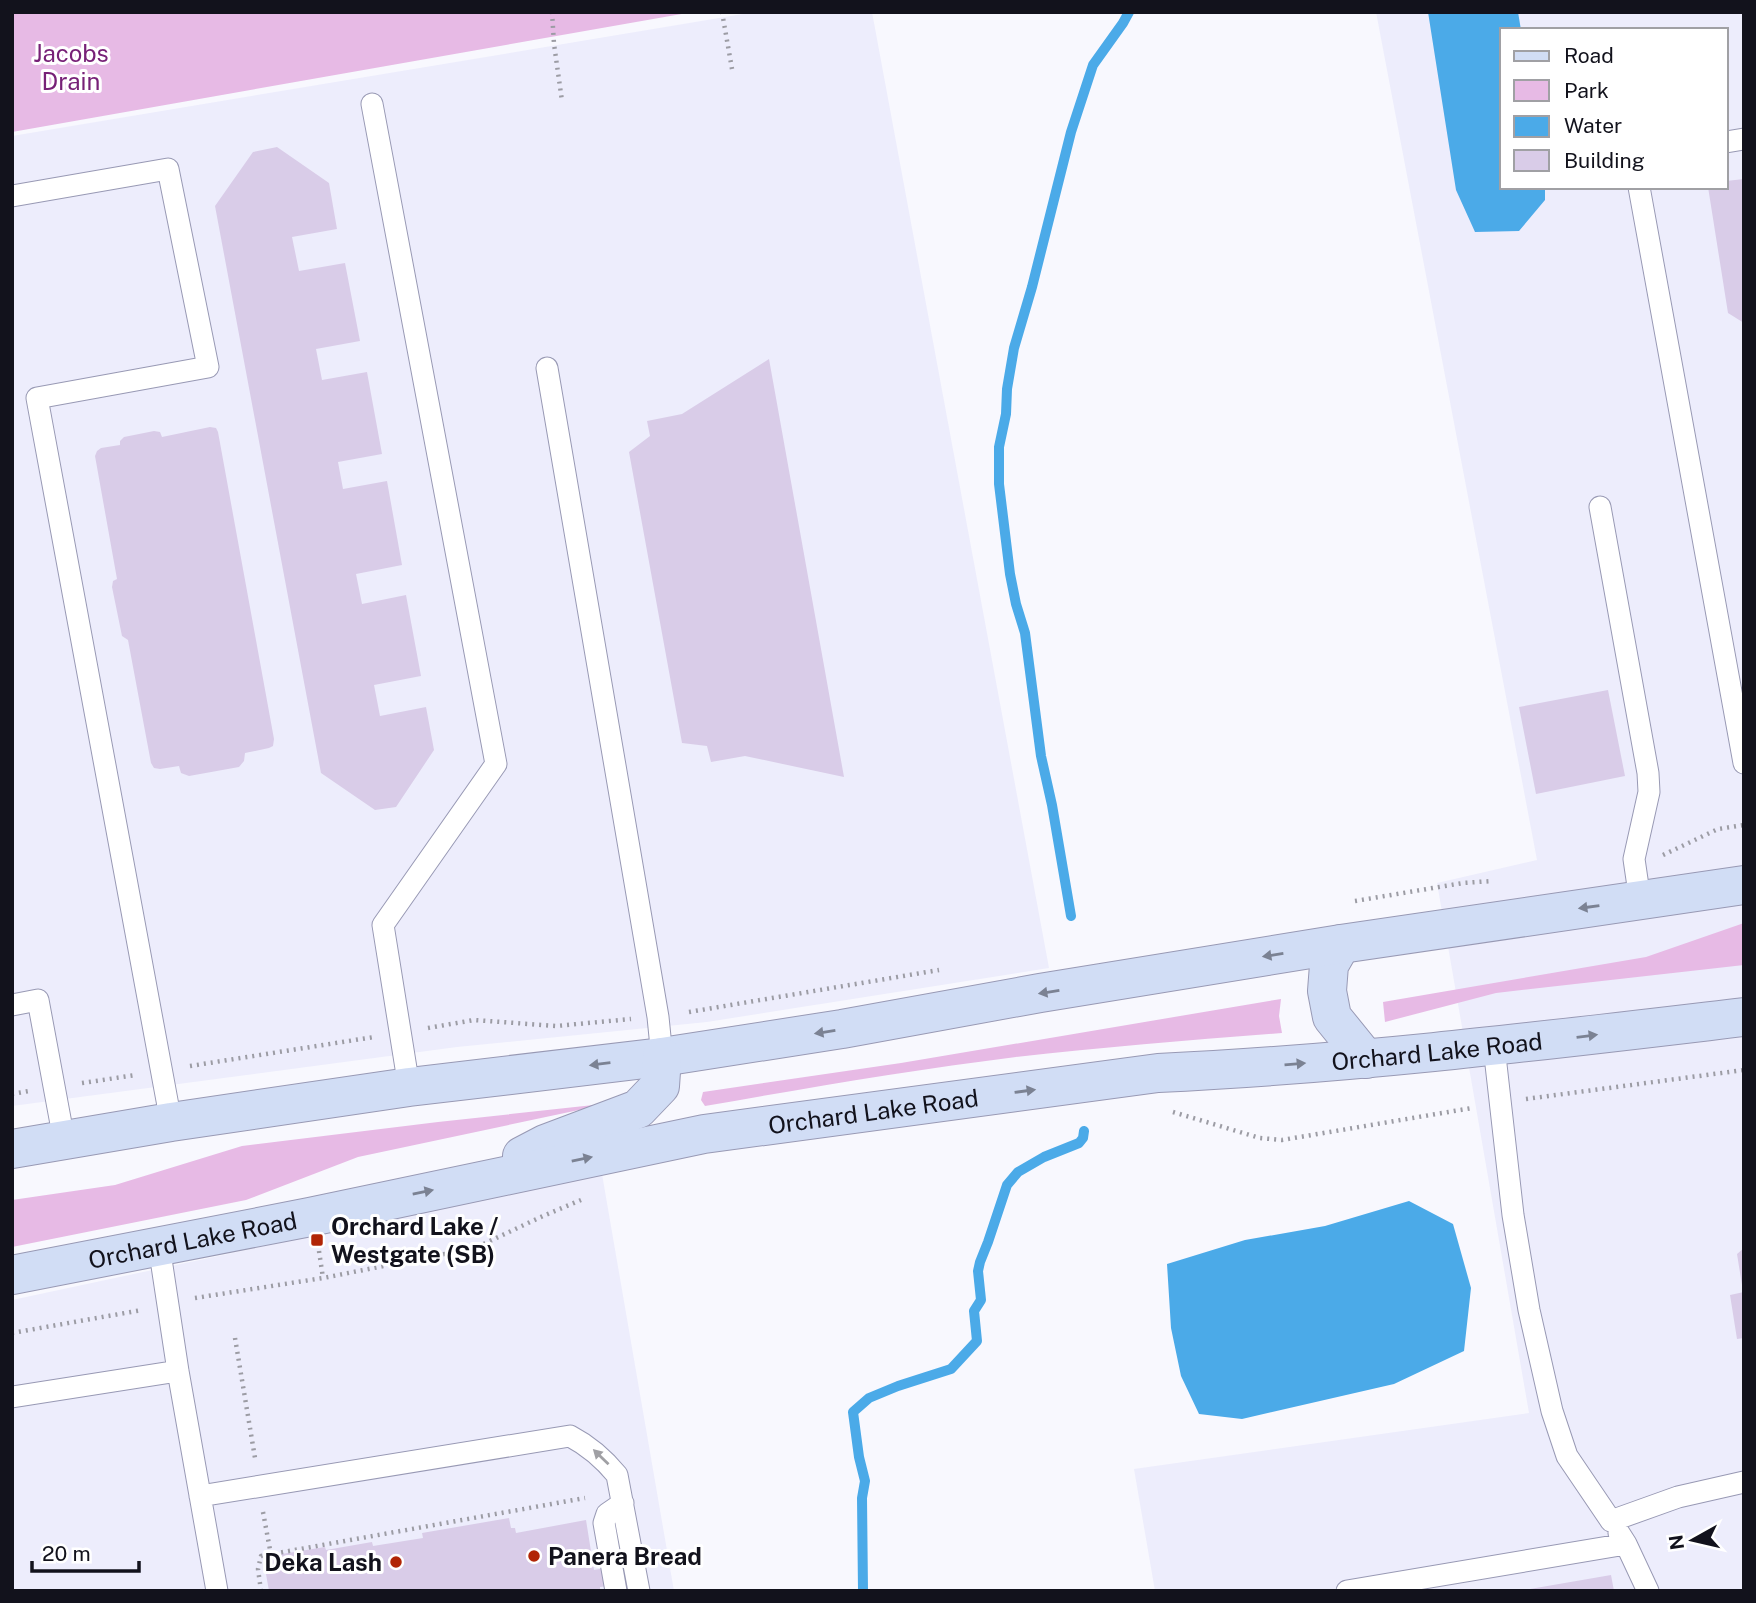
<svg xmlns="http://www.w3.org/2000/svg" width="1756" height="1603" font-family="'Public Sans',sans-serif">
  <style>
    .built { fill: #ededfc; fill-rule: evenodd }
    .green { fill: #e7bae5 }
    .water { fill: #4baae8 }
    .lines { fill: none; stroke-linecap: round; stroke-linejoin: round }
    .stream { stroke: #4baae8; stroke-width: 10 }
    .building { fill: #d9cce8 }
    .service-casing { stroke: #9899b4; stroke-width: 23 }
    .secondary-casing { stroke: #9899b4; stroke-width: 40 }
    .path { stroke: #9c9ca4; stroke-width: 4.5; stroke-dasharray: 2 5; stroke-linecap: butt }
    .service { stroke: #fff; stroke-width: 21 }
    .secondary { stroke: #d1ddf5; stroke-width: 38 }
    .oneway { fill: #7b8293 }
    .oneway2 { fill: #a0a0a4 }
    .poi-dot { fill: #b12506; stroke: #fff; stroke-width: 2.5 }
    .labels { text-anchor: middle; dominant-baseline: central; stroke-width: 6; stroke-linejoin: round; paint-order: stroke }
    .park-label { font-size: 24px; fill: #772177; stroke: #fff }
    .street-label { font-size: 24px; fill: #12121c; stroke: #fff }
    .poi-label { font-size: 24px; font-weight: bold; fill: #12121c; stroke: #fff; text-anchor: start }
  </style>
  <rect width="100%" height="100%" fill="#f8f8fe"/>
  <path class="built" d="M755 12H872L1049 968 707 1022 457 1047 12 1106V136Z
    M1376 12H1744V1591H1155L1134 1469 1529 1413 1437 883 1537 860ZM1502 30H1726V187H1502Z
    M602 1174 674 1591H12V1300Z"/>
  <path class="green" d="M12 12H693L12 132Z
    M1744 923V965L1496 993 1385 1022 1383 1002 1646 957Z
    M1281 999 1279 1016 1282 1033C1193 1040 1104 1047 1016 1057 911 1070 808 1088 705 1106L701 1100 703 1092 901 1063Z
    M612 1103 358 1157 246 1200 12 1247V1200L115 1185 242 1146 438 1122Z"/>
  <path class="water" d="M1428 12H1518L1521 30H1502V187H1545V200L1519 231 1475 232 1456 190Z
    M1409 1201 1453 1224 1471 1288 1464 1351 1394 1384 1242 1419 1199 1414 1181 1376 1171 1328 1167 1264 1245 1240 1325 1226Z"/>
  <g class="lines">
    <path class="stream" d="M1071 916 1052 805 1041 756 1025 633 1016 604 1010 574 999 484V447L1006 414 1007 389 1014 348 1032 287 1071 132 1093 65 1123 23 1129 12
      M863 1591 862 1498 865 1481 859 1457 853 1412 869 1398 898 1386 951 1369 977 1341 974 1311 981 1300 978 1271 980 1262 988 1242 1007 1185 1018 1172 1044 1157 1079 1143 1083 1138 1084 1131"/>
  </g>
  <path class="building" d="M277 147 329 183 337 229 292 237 299 271 345 263 360 341 316 349 322 380 367 372 382 454 338 462 343 489 387 481 402 565 356 574 362 604 406 595 421 676 374 685 380 716 426 707 434 750 396 807 375 810 321 773 215 206 253 152Z
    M1744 179V323L1728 313 1708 187H1726V181Z
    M769 359 844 777 745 756 711 762 707 746 682 743 629 452 650 436 647 421 682 414Z
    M210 427 216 428 218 432 274 739 273 746 269 748 245 753 244 761 239 767 189 776 181 773 179 766 160 769 154 768 151 763 128 640 122 636 112 587 113 581 117 579 95 456 97 451 101 448 120 445V441L124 437 154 431 160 432 162 437Z
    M1608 690 1625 776 1536 794 1519 707Z
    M1744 1248V1285H1742L1737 1254Z
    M1744 1292V1338L1737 1339 1730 1295Z
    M509 1518 511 1528H515L516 1533 586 1520 594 1570 606 1568 609 1586 600 1587V1591H269L263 1557 325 1547 326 1550 372 1542 373 1546 423 1538 422 1533Z
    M1611 1575 1614 1591H1530V1589Z"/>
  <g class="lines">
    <g class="service-casing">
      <path id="service" d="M372 104 496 764 383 925 409 1087
        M1726 142 1744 139
        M1639 187 1744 763
        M12 196 168 169 208 367 37 398 171 1122
        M547 368 658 1017 662 1057
        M1600 507 1648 773 1649 792 1634 859 1640 900
        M12 1005 38 1000 64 1140
        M1494 1047 1513 1215 1529 1310 1552 1411 1567 1456 1611 1521 1678 1497 1744 1482
        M159 1246 178 1371 217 1591
        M12 1397 178 1371
        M200 1496 570 1436C589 1446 603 1458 617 1475L639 1591
        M1619 1533 1626 1544 1648 1591
        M616 1591 604 1523 607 1514 623 1503
        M1347 1591 1626 1544"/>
    </g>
    <g class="secondary-casing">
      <g id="secondary">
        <path d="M1341 944 1329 965 1327 991 1332 1017 1366 1059"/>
        <path d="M12 1149 171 1122 409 1087 662 1057 842 1029 1040 993 1341 944 1744 885"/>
        <path d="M522 1156 545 1144 638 1109 660 1086 662 1057"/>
        <path id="s1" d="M12 1275 310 1217 704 1134 1158 1073C1354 1064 1549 1040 1744 1017"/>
      </g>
    </g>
    <path class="path" d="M552 12 554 44 562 101
      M722 12 732 69
      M1663 855 1718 829 1744 825
      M1355 901 1463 883 1492 881
      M689 1012 939 970
      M428 1028 474 1020 556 1026 631 1019
      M190 1066 374 1037
      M82 1083 136 1075
      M12 1094 29 1091
      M1526 1099 1744 1070
      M1173 1112 1260 1138 1282 1140 1472 1108
      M319 1251 323 1278
      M195 1298 323 1278 475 1248 543 1216 581 1200
      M12 1333 142 1310
      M235 1338 255 1458
      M263 1512 271 1555
      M261 1591 258 1569 261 1556 585 1498"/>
    <use href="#service" class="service"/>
    <use href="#secondary" class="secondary"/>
  </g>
  <defs><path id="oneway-solid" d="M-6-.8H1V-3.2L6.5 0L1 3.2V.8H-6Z" transform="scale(1.75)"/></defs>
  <g class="oneway">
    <use href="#oneway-solid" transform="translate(1589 907) rotate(172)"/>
    <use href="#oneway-solid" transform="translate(1273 955) rotate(171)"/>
    <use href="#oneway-solid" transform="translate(1049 992) rotate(171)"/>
    <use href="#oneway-solid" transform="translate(825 1032) rotate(171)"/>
    <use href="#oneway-solid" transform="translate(1587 1036) rotate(-7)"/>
    <use href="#oneway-solid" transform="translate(600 1064) rotate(173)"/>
    <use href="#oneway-solid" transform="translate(1295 1064) rotate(-5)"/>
    <use href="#oneway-solid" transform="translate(1025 1091) rotate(-8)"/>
    <use href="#oneway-solid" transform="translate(582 1159) rotate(-12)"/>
    <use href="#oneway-solid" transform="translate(423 1192) rotate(-11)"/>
  </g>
  <use class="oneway2" href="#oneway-solid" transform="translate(601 1457) rotate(-136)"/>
  <g class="poi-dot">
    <rect x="310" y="1233" width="14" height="14" rx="3.5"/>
    <circle cx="534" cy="1556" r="7"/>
    <circle cx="396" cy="1562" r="7"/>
  </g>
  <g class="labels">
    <g class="park-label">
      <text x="71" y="53">Jacobs<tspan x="71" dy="28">Drain</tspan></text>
    </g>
    <g class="street-label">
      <text stroke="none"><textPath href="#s1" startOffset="1444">Orchard Lake Road</textPath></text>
      <text stroke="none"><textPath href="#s1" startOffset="877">Orchard Lake Road</textPath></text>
      <text stroke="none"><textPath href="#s1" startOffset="184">Orchard Lake Road</textPath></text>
    </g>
    <g class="poi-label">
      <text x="331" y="1226">Orchard Lake /<tspan x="331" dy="28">Westgate (SB)</tspan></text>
      <text x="548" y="1556">Panera Bread</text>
      <text x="382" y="1562" text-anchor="end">Deka Lash</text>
    </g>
  </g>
  <rect width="1756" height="1603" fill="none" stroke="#12121c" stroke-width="28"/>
  <rect x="1500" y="28" width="228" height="161" fill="#ffffff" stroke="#a0a0a4" stroke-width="2"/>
  <rect x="1514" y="51" width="35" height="10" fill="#d1ddf5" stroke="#a0a0a4" stroke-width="2"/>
  <text x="1564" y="63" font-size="21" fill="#12121c">Road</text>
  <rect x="1514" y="80" width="35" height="21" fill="#e7bae5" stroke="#a0a0a4" stroke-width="2"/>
  <text x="1564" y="98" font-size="21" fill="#12121c">Park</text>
  <rect x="1514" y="116" width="35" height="21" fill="#4baae8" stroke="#a0a0a4" stroke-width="2"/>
  <text x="1564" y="133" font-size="21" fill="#12121c">Water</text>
  <rect x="1514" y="150" width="35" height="21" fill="#d9cce8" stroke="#a0a0a4" stroke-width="2"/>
  <text x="1564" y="168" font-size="21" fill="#12121c">Building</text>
  <g transform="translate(1693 1540) rotate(262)" stroke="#ffffff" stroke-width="5" paint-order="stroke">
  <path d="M0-5L12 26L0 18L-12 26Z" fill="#12121c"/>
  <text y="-10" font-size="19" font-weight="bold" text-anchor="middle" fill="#12121c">N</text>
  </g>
  <path d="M32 1561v10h107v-10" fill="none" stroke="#12121c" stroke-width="3.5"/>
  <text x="42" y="1561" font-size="21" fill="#12121c" stroke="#ffffff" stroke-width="5" paint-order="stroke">20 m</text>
</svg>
